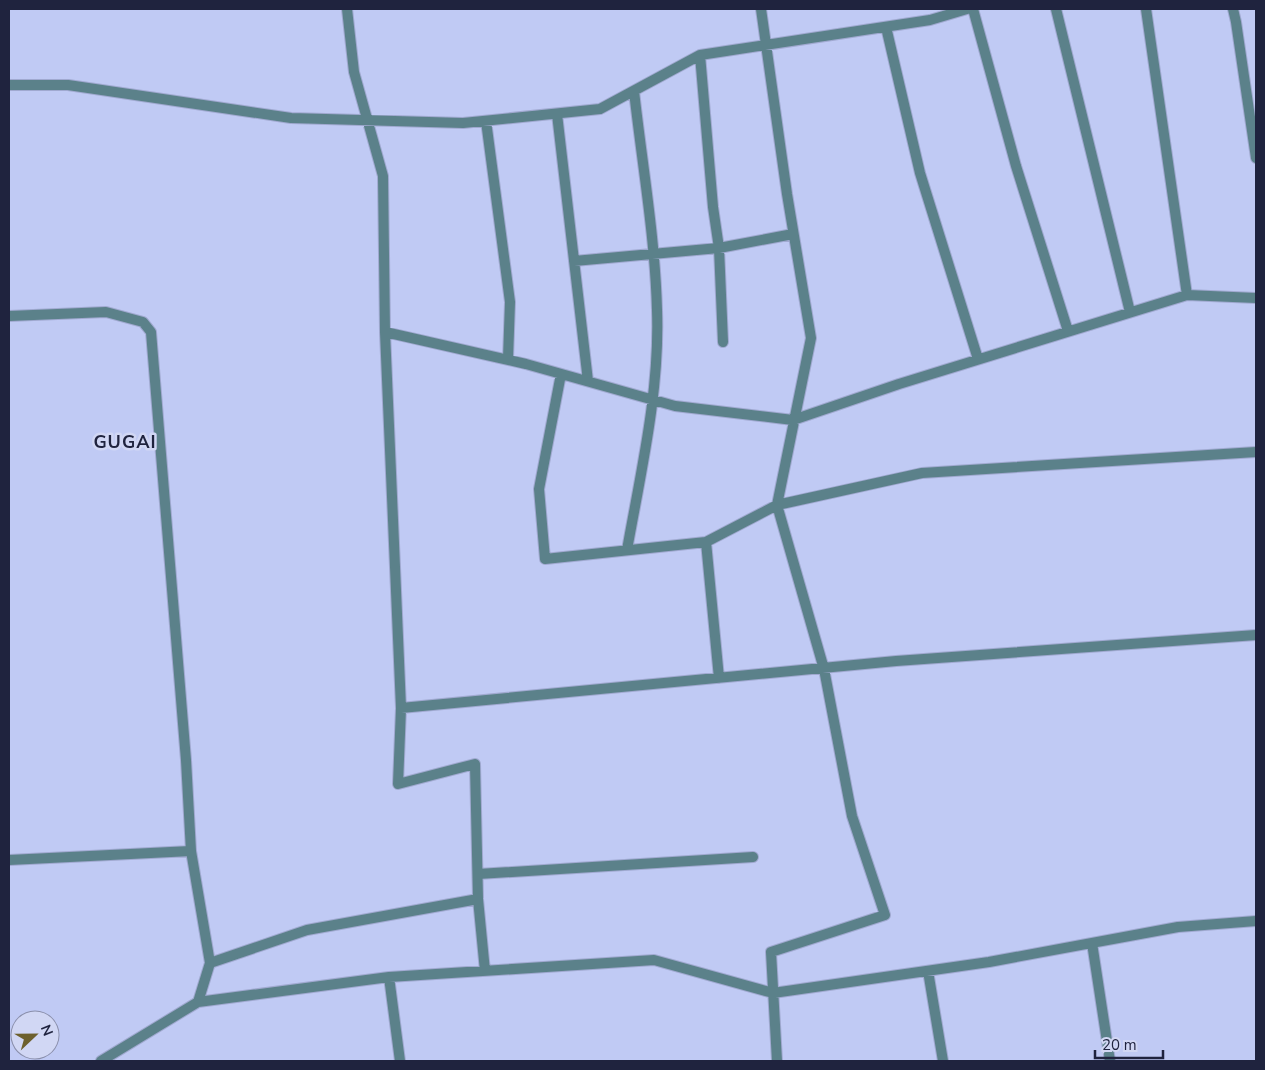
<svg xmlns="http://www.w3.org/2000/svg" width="1265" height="1070" font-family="'Nunito Sans',sans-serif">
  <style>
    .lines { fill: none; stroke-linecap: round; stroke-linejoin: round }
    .minor-casing { stroke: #a0a9d0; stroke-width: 12 }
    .minor { stroke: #5b818a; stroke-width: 10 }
    .labels { text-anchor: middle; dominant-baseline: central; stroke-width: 5; stroke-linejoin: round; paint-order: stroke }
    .district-label { font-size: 18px; font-weight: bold; letter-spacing: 1px; fill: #1f233e; stroke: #d1d7f4 }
  </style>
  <rect width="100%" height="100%" fill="#c0caf4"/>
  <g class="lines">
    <g class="minor-casing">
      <path id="minor" d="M347 9 354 72 383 176 385 332 401 708 398 784 475 764 478 899 485 971
        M761 9 787 194 811 338 777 505 824 669 852 816 885 915 771 952 777 1061
        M973 9 1016 166 1068 331
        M1056 9 1130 312
        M1146 9 1187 295
        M1233 9 1236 22 1256 158
        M886 27 920 173 978 359
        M700 55 713 207 719 248 723 342
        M9 85H68L291 118 463 123 600 109 700 55 930 20 967 9
        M557 114 588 381
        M486 121 510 302 508 359
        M574 261 719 248 793 234
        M9 316 106 312 143 322 151 332 186 760 191 851 210 963 307 930 478 899
        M385 332 526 364 675 406 793 420 899 384 1187 295 1256 298
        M561 374 539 489 545 559 706 542 777 505 922 473 1256 452
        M706 542 719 678
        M627 550C641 471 660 391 657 310 655 236 642 163 634 91
        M401 708 896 661 1256 635
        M9 860 191 851
        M478 874 753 857
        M1092 943 1110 1061
        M928 971 943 1061
        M389 977 400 1061
        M198 1002 210 963
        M101 1061 198 1002 389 977 654 960 773 993 989 962 1178 927 1256 921"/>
    </g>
    <use href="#minor" class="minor"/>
  </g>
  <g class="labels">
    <g class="district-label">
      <text x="125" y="442">GUGAI</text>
    </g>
  </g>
  <rect width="1265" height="1070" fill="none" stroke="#1f233e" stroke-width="20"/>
  <g transform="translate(35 1035) rotate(68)"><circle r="24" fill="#d1d7f4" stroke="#8a8fab"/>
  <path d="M0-4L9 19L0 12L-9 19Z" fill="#6d602d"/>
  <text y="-8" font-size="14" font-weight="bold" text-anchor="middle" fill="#1f233e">N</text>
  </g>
  <path d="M1095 1050v8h68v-8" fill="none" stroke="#1f233e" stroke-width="2.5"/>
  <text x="1102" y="1050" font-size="15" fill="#1f233e" stroke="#d1d7f4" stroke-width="4" paint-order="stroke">20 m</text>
</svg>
